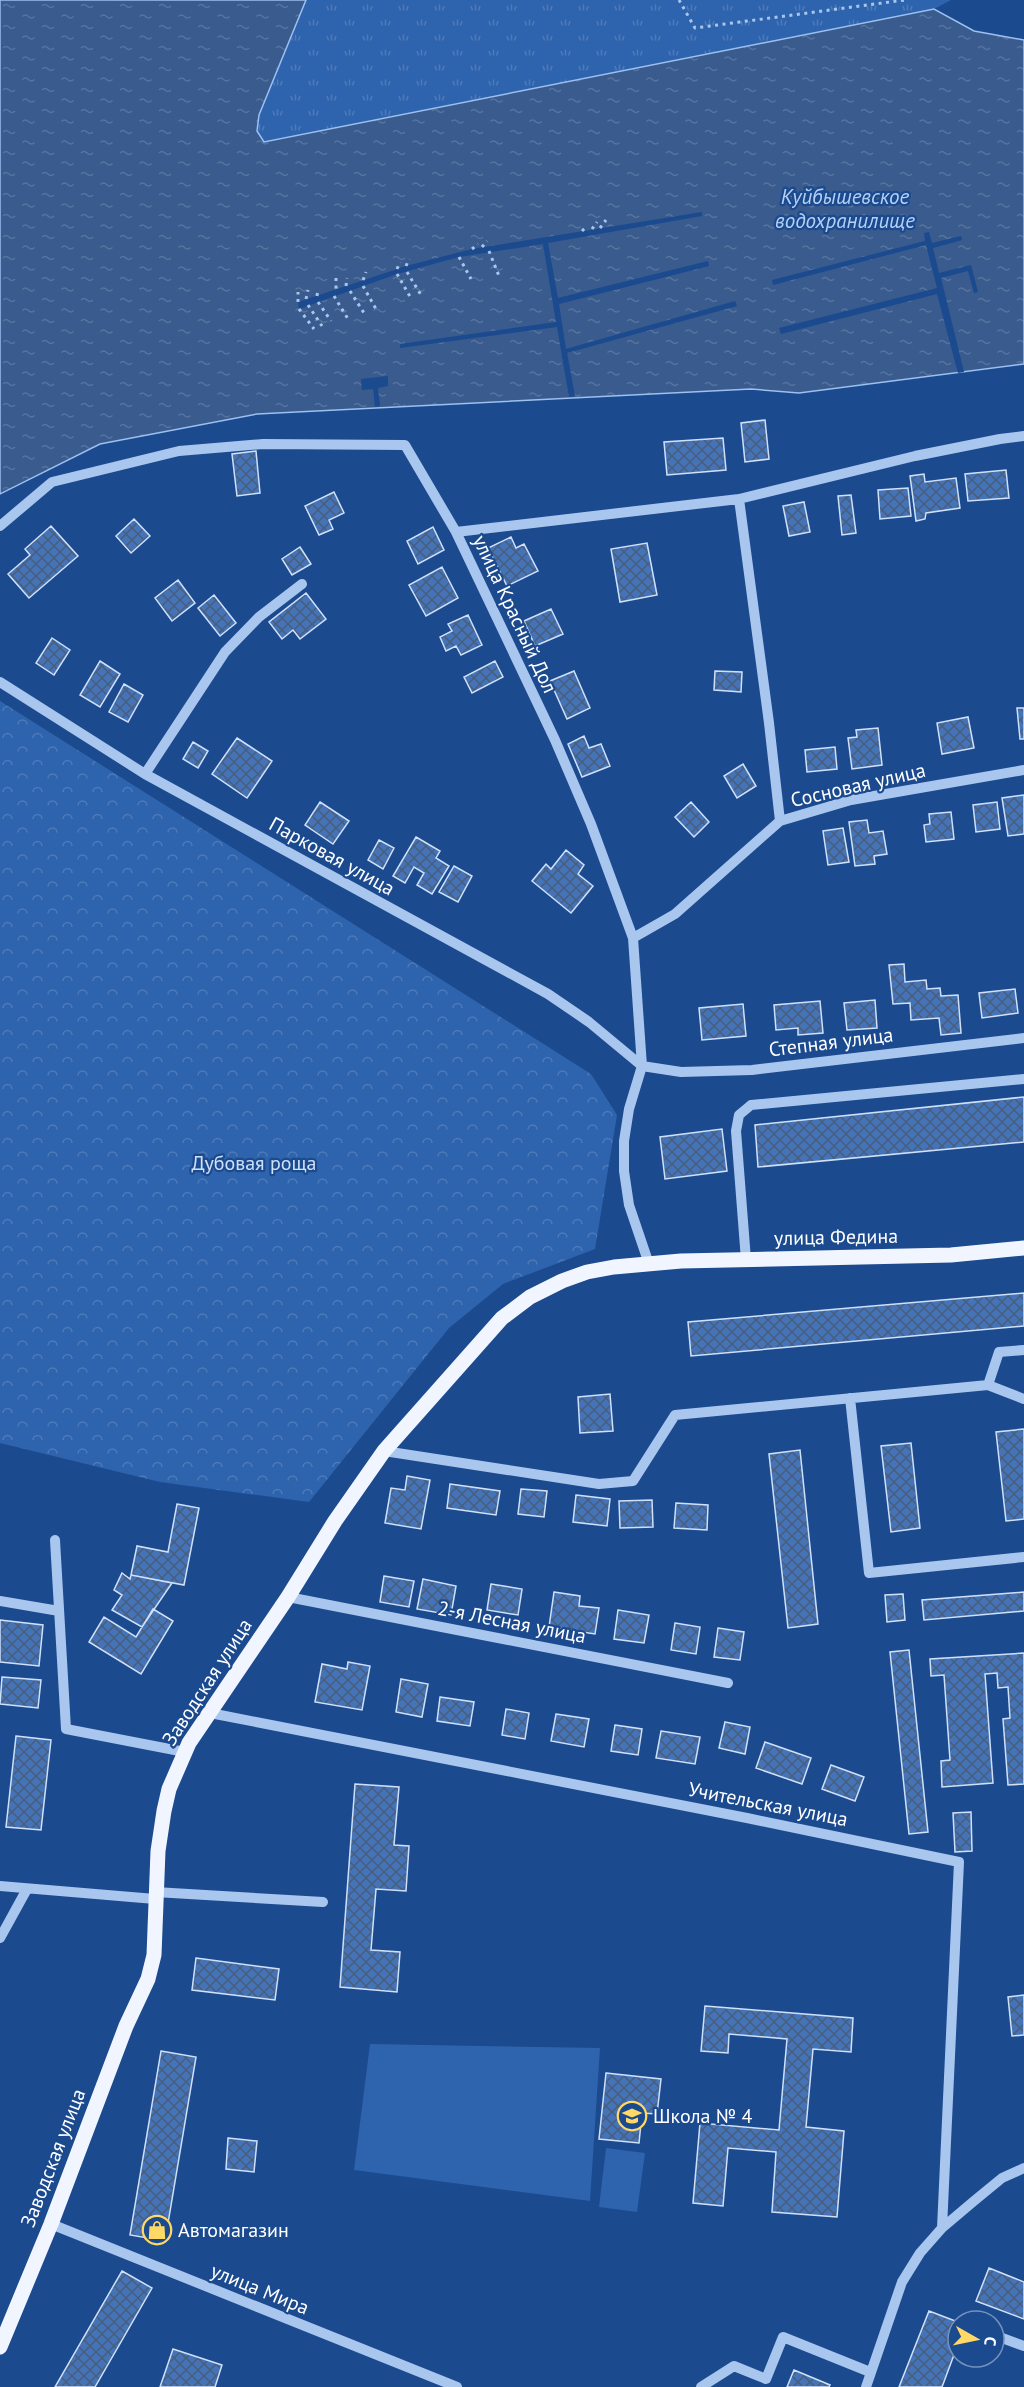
<svg xmlns="http://www.w3.org/2000/svg" width="1024" height="2387" font-family="'PT Sans',sans-serif">
  <style>
    .grass { fill: url(#grass-tufts) }
    .forest { fill: url(#forest-crowns) }
    .garden { fill: #2e63ad }
    .water { fill: url(#water-ripples); stroke: #9cc0f0; stroke-width: 1.5 }
    .pier { fill: #1b4a8f }
    .building { fill: url(#building-cross-hatch); stroke: #cfe1fa; stroke-width: 1.5 }
    .lines { fill: none; stroke-linecap: round; stroke-linejoin: round }
    .path { stroke: #a9c6ee; stroke-width: 3; stroke-dasharray: 3 4.5; stroke-linecap: butt }
    .minor { stroke: #a9c6ee; stroke-width: 10 }
    .major { stroke: #f0f5ff; stroke-width: 15 }
    .labels { text-anchor: middle; dominant-baseline: central; stroke-width: 4.5; stroke-linejoin: round; paint-order: stroke }
    .street-label { font-size: 20px; fill: #fff; stroke: #1b4a8f }
    .park-label { font-size: 20px; fill: #cfe1fa; stroke: #1b4a8f }
    .poi-label { font-size: 20px; fill: #fff; stroke: #1b4a8f; text-anchor: start }
    .water-label { font-size: 21px; font-style: italic; fill: #b5d0f5; stroke: #1b4a8f }
  </style>
  <defs>
    <pattern id="grass-tufts" width="24" height="20" patternUnits="userSpaceOnUse" patternTransform="scale(1.5)"><rect width="24" height="20" fill="#2e63ad"/><path d="M3 7l-1-3M5 7V3M7 7l1-3M15 17l-1-3M17 17v-4M19 17l1-3" fill="none" stroke="#4d7ab9"/></pattern>
    <pattern id="forest-crowns" width="20" height="18" patternUnits="userSpaceOnUse" patternTransform="scale(1.5)"><rect width="20" height="18" fill="#2e63ad"/><path d="M2 6a3 3 0 1 1 6 0M12 15a3 3 0 1 1 6 0" fill="none" stroke="#4d7ab9"/></pattern>
    <pattern id="water-ripples" width="26" height="14" patternUnits="userSpaceOnUse" patternTransform="scale(1.5)"><rect width="26" height="14" fill="#395b8e"/><path d="M2 4q2-2 4 0t4 0M15 11q2-2 4 0t4 0" fill="none" stroke="#57749f"/></pattern>
    <pattern id="building-cross-hatch" width="8" height="8" patternUnits="userSpaceOnUse" patternTransform="scale(1.5)"><rect width="8" height="8" fill="#4473b7"/><path d="M0 0l8 8M0 8l8-8" fill="none" stroke="#485e7c"/></pattern>
  </defs>
  <rect width="100%" height="100%" fill="#1b4a8f"/>
  <path class="grass" d="M306 0H951L934 9 264 142 257 131 259 115Z"/>
  <path class="forest" d="M0 701 591 1074 617 1115 595 1249 503 1284 449 1328 309 1502 160 1482 0 1443Z"/>
  <path class="garden" d="M370 2044 600 2048 590 2201 354 2170Z
    M606 2148 645 2153 637 2212 599 2207Z"/>
  <path class="water" d="M0 0H306L259 115 257 131 264 142 934 9 974 31 1024 40V364L799 393 751 389 257 414 100 444 0 494Z"/>
  <path class="pier" d="M702 212V216L548 243 558 298 708 261 709 266 559 304 566 349 735 301 737 306 567 353 575 396 569 397 557 327 400 348V344L556 322 543 244 459 257 397 274 299 309 298 302 406 266 472 249Z
    M929 232 932 243 961 236 962 240 933 248 939 273 971 265 978 292 974 293 968 271 941 278 964 372 958 373 937 294 781 334 779 328 937 288 926 245 773 285 772 280 925 241 924 233Z
    M388 376V386L378 388 380 406 375 407 373 389 362 390 361 379Z"/>
  <path class="building" d="M765 420 769 459 745 462 741 423Z
    M723 438 726 470 667 475 664 442Z
    M256 451 260 493 237 496 232 454Z
    M1006 470 1009 498 968 501 965 474Z
    M924 474 925 482 956 478 960 508 926 513 925 519 916 521 910 476Z
    M908 488 911 516 880 519 878 490Z
    M334 492 344 513 329 520 333 529 319 535 305 506Z
    M851 495 856 533 842 535 838 496Z
    M804 502 810 532 789 536 783 506Z
    M134 519 150 536 131 553 116 536Z
    M51 526 78 556 29 598 8 574 30 555 25 549Z
    M433 527 444 550 418 564 407 541Z
    M511 537 516 548 524 544 538 571 507 586 488 548Z
    M647 543 657 595 620 602 611 549Z
    M300 547 311 564 292 575 282 559Z
    M442 567 458 598 426 616 409 585Z
    M178 580 195 603 172 621 155 598Z
    M306 593 326 619 300 639 293 630 282 639 269 622Z
    M214 595 236 623 220 636 198 608Z
    M551 609 563 634 535 646 524 621Z
    M468 615 482 645 461 655 456 646 446 651 440 637 452 631 448 624Z
    M52 638 70 650 54 675 36 663Z
    M100 661 120 674 100 707 80 695Z
    M495 661 503 677 472 693 464 677Z
    M574 671 590 708 567 719 550 681Z
    M715 671 742 672 741 692 714 690Z
    M124 684 143 695 128 722 109 712Z
    M1017 708H1024V739H1020Z
    M968 717 974 748 942 754 937 723Z
    M878 728 882 765 852 769 848 738 857 737 856 730Z
    M584 736 589 748 601 744 610 766 582 777 568 744Z
    M237 738 272 761 247 798 212 774Z
    M193 742 208 751 198 768 183 759Z
    M835 747 837 769 807 772 805 750Z
    M743 764 756 786 737 798 724 776Z
    M1024 795V834L1008 836 1002 798Z
    M320 802 349 821 333 844 305 825Z
    M691 802 709 822 694 837 675 817Z
    M997 802 1000 829 976 832 973 805Z
    M951 812 954 839 926 842 924 825 930 824 929 814Z
    M867 820 869 833 883 831 887 854 874 856 875 864 855 866 849 822Z
    M843 828 849 862 828 865 823 831Z
    M416 837 440 851 436 858 449 866 432 894 417 885 424 873 414 867 405 883 393 876Z
    M379 840 394 848 383 869 368 860Z
    M566 850 584 865 578 874 593 886 571 913 532 881 546 864 551 869Z
    M454 866 472 876 458 902 439 892Z
    M904 964 905 982 926 980 927 989 940 988 941 996 958 995 961 1033 941 1035 939 1018 911 1020 910 1003 893 1004 889 965Z
    M1015 989 1018 1013 982 1018 979 993Z
    M875 1000 877 1028 847 1030 844 1003Z
    M820 1001 823 1033 798 1035V1028L776 1030 774 1005Z
    M743 1004 746 1036 702 1040 699 1008Z
    M1024 1097V1142L758 1167 755 1125Z
    M722 1129 727 1171 665 1179 660 1137Z
    M1024 1293V1326L691 1356 688 1322Z
    M610 1394 613 1431 580 1433 578 1397Z
    M1024 1429V1519L1006 1521 996 1432Z
    M911 1443 920 1528 891 1532 881 1446Z
    M800 1450 818 1624 788 1628 769 1454Z
    M407 1476 430 1480 421 1529 385 1523 391 1488 405 1490Z
    M450 1484 500 1491 496 1515 447 1508Z
    M521 1489 547 1491 544 1517 518 1514Z
    M576 1495 610 1499 607 1526 573 1522Z
    M652 1500 653 1527 620 1528 619 1501Z
    M676 1503 708 1505 707 1530 674 1528Z
    M177 1504 199 1508 184 1585 131 1575 137 1546 168 1552Z
    M122 1573 130 1579 131 1575 172 1583 142 1627 112 1610 122 1595 114 1590Z
    M384 1576 414 1581 409 1607 380 1602Z
    M423 1579 456 1586 451 1615 417 1609Z
    M491 1584 522 1589 518 1615 487 1610Z
    M554 1592 580 1596 579 1606 599 1608 595 1634 549 1627Z
    M1024 1592V1611L924 1620 922 1600Z
    M903 1594 905 1620 887 1622 885 1595Z
    M153 1609 173 1621 141 1674 89 1642 104 1617 136 1637Z
    M618 1610 649 1615 644 1643 614 1639Z
    M0 1620 43 1625 39 1666 0 1662Z
    M675 1623 700 1627 696 1654 671 1650Z
    M718 1628 744 1632 740 1660 714 1657Z
    M909 1650 928 1832 909 1834 890 1652Z
    M1024 1653V1784L1008 1785 1003 1719 1010 1718 1008 1687 998 1688 997 1673 985 1674 993 1783 942 1787 941 1761 950 1760 944 1675 931 1676 930 1659Z
    M348 1662 370 1666 362 1710 315 1702 322 1664 347 1669Z
    M2 1677 41 1680 38 1708 0 1704Z
    M401 1679 428 1684 422 1717 396 1712Z
    M440 1697 474 1702 470 1726 437 1721Z
    M506 1709 529 1713 525 1739 502 1735Z
    M556 1714 589 1719 584 1747 551 1741Z
    M725 1722 750 1727 745 1754 719 1748Z
    M615 1725 642 1729 638 1755 611 1751Z
    M661 1731 700 1737 695 1764 656 1758Z
    M16 1736 51 1740 41 1830 6 1827Z
    M765 1742 811 1758 802 1784 756 1768Z
    M831 1765 864 1777 855 1801 822 1789Z
    M355 1784 399 1787 394 1845 409 1846 406 1891 376 1889 371 1950 400 1952 397 1992 340 1987Z
    M971 1812 972 1851 955 1852 953 1813Z
    M196 1958 279 1969 275 2000 192 1990Z
    M1024 1995V2035L1012 2036 1008 1997Z
    M705 2006 853 2018 851 2052 813 2049 806 2127 844 2131 837 2217 772 2212 776 2152 728 2148 723 2206 693 2203 700 2123 779 2130 787 2039 729 2034 728 2053 701 2051Z
    M161 2051 196 2057 165 2241 130 2235Z
    M606 2073 661 2079 657 2114 642 2113 639 2143 599 2139Z
    M228 2138 257 2141 254 2172 226 2169Z
    M989 2268 1024 2282V2319L976 2301Z
    M122 2271 152 2288 95 2387H55Z
    M929 2311 958 2322V2344L942 2387H899Z
    M173 2349 222 2365 215 2387H160Z
    M794 2370 830 2385 829 2387H787Z"/>
  <g class="lines">
    <path class="path" d="M679 0 695 28 905 0
      M600 228 606 220
      M592 229 597 222
      M582 231 587 226
      M482 247 487 241
      M472 249 478 244
      M489 251 499 276
      M459 257 471 279
      M406 266 409 259
      M397 269 400 262
      M407 272 421 295
      M397 274 412 300
      M336 278V289
      M363 280 366 272
      M346 286 347 278
      M363 286 376 309
      M350 291 364 313
      M317 296 318 289
      M334 296 348 319
      M306 299 308 290
      M298 302V292
      M318 302 331 321
      M308 305 322 326
      M299 309 314 329"/>
    <path class="minor" d="M739 499 769 723 780 821
      M0 526 52 482 179 451 263 444 405 445 456 532
      M0 682 145 774 548 994 589 1022 642 1066 681 1072 752 1070 1024 1038
      M145 774 225 652 259 617 302 584
      M633 938 675 914 780 821 851 800 1024 770
      M746 1260 736 1131 739 1115 751 1105 1024 1079
      M649 1264 629 1205 624 1171V1141L629 1109 642 1066 633 938 591 824 555 740 456 532 739 499 915 456 1000 439 1024 436
      M988 1385 1024 1399
      M850 1398 869 1573 1024 1557
      M384 1451 599 1484 633 1481 675 1415 988 1385 999 1352 1024 1350
      M55 1540 66 1729 185 1752
      M288 1597 728 1683
      M0 1601 59 1611
      M210 1713 747 1818 959 1862 942 2228
      M0 1886 155 1899
      M155 1892 323 1902
      M0 1938 27 1889
      M51 2224 457 2387
      M994 2335 1024 2346
      M701 2387 734 2366 766 2379 783 2337 870 2372
      M866 2387 902 2282 920 2253 942 2228 974 2201 1002 2178 1024 2168"/>
    <path class="major" d="M0 2347 51 2224 126 2026 148 1979 154 1955 158 1851 164 1811 169 1789 189 1743 288 1597 335 1521 384 1451 502 1318 530 1297 562 1281 587 1272 614 1267 681 1261 951 1255 1024 1248"/>
  </g>
  <defs>
    <g id="school-ring" transform="scale(1.5)"><circle r="9.5" fill="#1b4a8f" stroke="#ffd866" stroke-width="1.5"/><path d="M0-5L7-2L0 1L-7-2ZM-4 1L0 2.5L4 1V4Q0 6-4 4Z" fill="#ffd866"/></g>
    <g id="shop-ring" transform="scale(1.5)"><circle r="9.5" fill="#1b4a8f" stroke="#ffd866" stroke-width="1.5"/><path d="M-5-2.5h2.3a2.7 3.5 0 0 1 5.4 0H5L5.5 6h-11ZM-1.5-2.5h3a1.5 2.3 0 0 0-3 0Z" fill="#ffd866"/></g>
  </defs>
  <g fill-rule="evenodd">
    <use href="#school-ring" x="632" y="2116"/>
    <use href="#shop-ring" x="157" y="2230"/>
  </g>
  <g class="labels">
    <g class="street-label">
      <text transform="translate(515 614) rotate(65)">улица Красный Дол</text>
      <text transform="translate(858 785) rotate(-13)">Сосновая улица</text>
      <text transform="translate(332 856) rotate(29)">Парковая улица</text>
      <text transform="translate(831 1042) rotate(-7)">Степная улица</text>
      <text transform="translate(836 1237) rotate(-1)">улица Федина</text>
      <text transform="translate(512 1622) rotate(11)">2-я Лесная улица</text>
      <text transform="translate(207 1682) rotate(-57)">Заводская улица</text>
      <text transform="translate(768 1804) rotate(11)">Учительская улица</text>
      <text transform="translate(53 2158) rotate(-69)">Заводская улица</text>
      <text transform="translate(260 2289) rotate(22)">улица Мира</text>
    </g>
    <g class="park-label">
      <text x="254" y="1163">Дубовая роща</text>
    </g>
    <g class="poi-label">
      <text x="653" y="2116">Школа № 4</text>
      <text x="178" y="2230">Автомагазин</text>
    </g>
    <g class="water-label">
      <text x="845" y="196">Куйбышевское<tspan x="845" dy="24">водохранилище</tspan></text>
    </g>
  </g>
  <g transform="translate(976 2339) rotate(99)"><circle r="28" fill="#1b4a8f" stroke="#7692bc" stroke-width="1.5"/>
  <path d="M0-4.5L10 22L0 15L-10 22Z" fill="#ffd866"/>
  <text y="-9" font-size="16" font-weight="bold" text-anchor="middle" fill="#ffffff">С</text>
  </g>
</svg>
